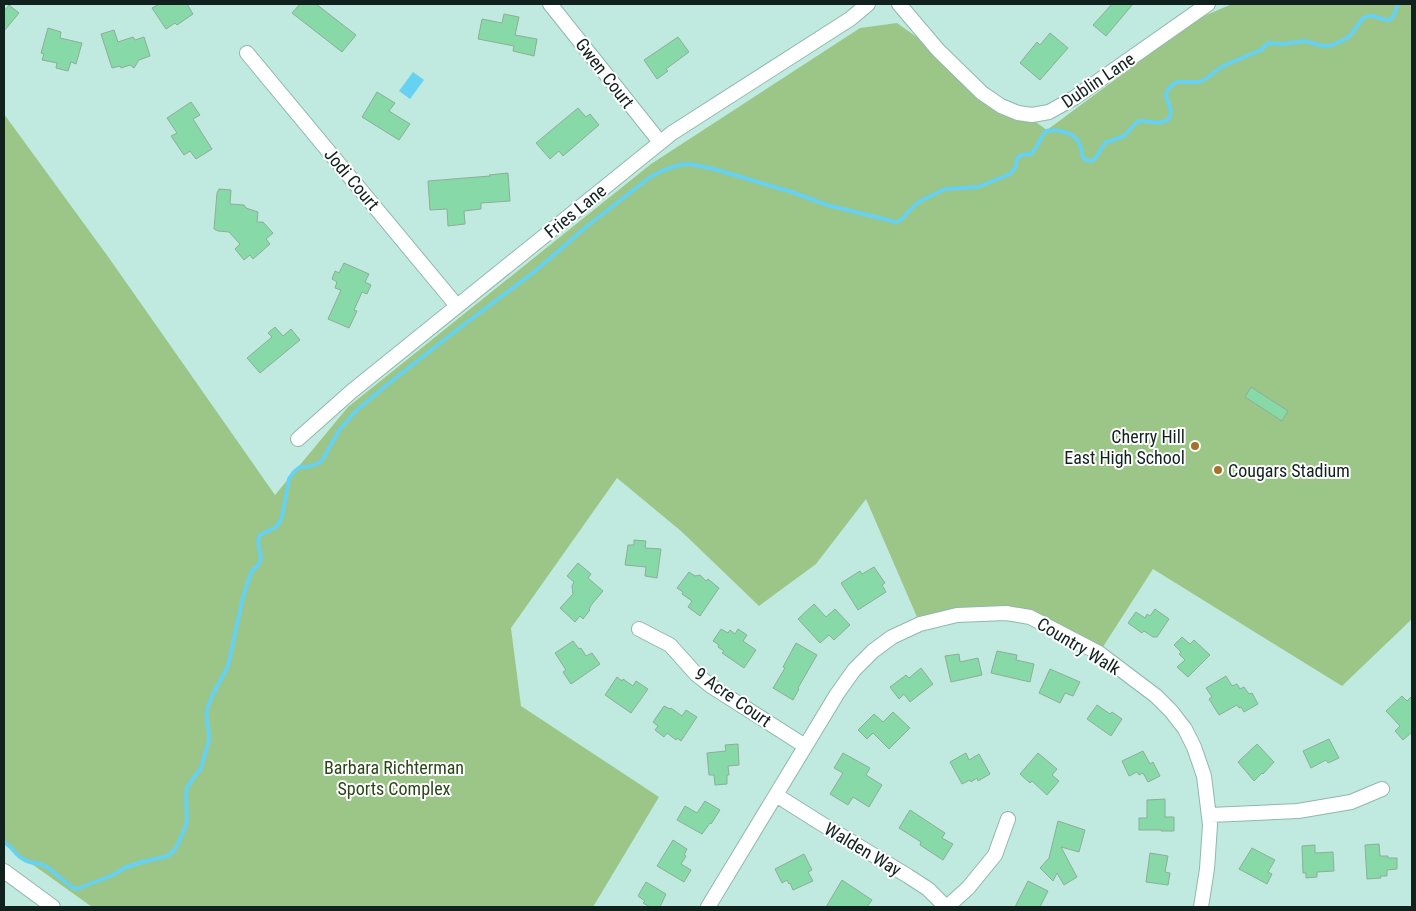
<svg xmlns="http://www.w3.org/2000/svg" width="1416" height="911" font-family="'Roboto Condensed',sans-serif">
  <style>
    .green { fill: #9cc687 }
    .water { fill: #66d1f0 }
    .lines { fill: none; stroke-linecap: round; stroke-linejoin: round }
    .stream { stroke: #66d1f0; stroke-width: 4 }
    .building { fill: #87d9a7; stroke: #8ead99 }
    .minor-casing { stroke: #8fb8ad; stroke-width: 16 }
    .minor { stroke: #fff; stroke-width: 14 }
    .poi-dot { fill: #a57229; stroke: #fff; stroke-width: 2 }
    .labels { text-anchor: middle; dominant-baseline: central; stroke-width: 4; stroke-linejoin: round; paint-order: stroke }
    .street-label { font-size: 18px; fill: #11211d; stroke: #fff }
    .poi-label { font-size: 18px; fill: #11211d; stroke: #fff; text-anchor: end }
    .park-label { font-size: 18px; fill: #294717; stroke: #fff }
  </style>
  <rect width="100%" height="100%" fill="#c0eadf"/>
  <path class="green" d="M1232 4H1412V619L1342 686 1153 569 1099 653 1030 617 920 624 866 499 816 564 759 606 681 531 617 478 511 628 521 706 659 797 593 907H92L4 844V114L109 258 275 495 348 407 651 164 860 28 897 23 1047 130 1197 19Z"/>
  <path class="water" d="M413 72 424 80 410 99 399 91Z"/>
  <g class="lines">
    <path class="stream" d="M4 842C12 846 15 855 23 859 30 864 40 862 47 867L73 888 77 889 113 875 124 868 142 862 168 856 176 848 185 828 187 820 186 796 187 787 201 768 209 740V731L207 725V709L213 694 228 666 243 597 250 576 253 569 256 568 261 559 258 541 260 535 276 527 279 523 282 517 289 479 294 472 300 467H308L321 462 340 429 356 411 383 388 458 329 534 272 586 227 650 177 664 170 679 165 689 164 714 169 778 188 789 191 827 205 896 222 901 220 911 209 919 202 945 189 978 187 1010 174 1015 168 1017 159 1021 155 1031 154C1038 147 1040 138 1046 131 1057 129 1074 132 1079 143 1082 147 1081 155 1084 159 1087 161 1089 161 1092 161L1096 157 1105 143 1124 136 1138 121C1149 120 1159 126 1169 119L1171 111 1166 96 1167 91 1171 86 1177 82H1199L1204 80 1223 66 1261 50 1268 43 1283 44 1305 41 1323 46 1333 45 1349 37 1363 18C1375 12 1379 21 1390 20L1394 15 1398 4"/>
  </g>
  <path class="building" d="M159 4H187L193 14 177 25 175 23 166 29 152 8Z
    M300 4H316L356 35 342 52 292 13Z
    M1112 4H1133L1106 36 1093 25Z
    M9 5 19 13 4 31V11Z
    M504 14 519 17 515 35 537 39 534 56 513 51 514 46 478 39 482 19 502 23Z
    M48 28 61 32 60 38 82 43 76 64 71 62 68 71 56 68 57 63 42 60 44 54 41 53Z
    M114 30 118 42 133 37 135 40 144 37 150 56 139 60 134 68 130 65 121 68 120 66 112 68 101 34Z
    M1050 33 1068 48 1040 80 1020 63 1037 42 1040 45Z
    M678 37 689 52 666 69 668 71 657 79 644 60Z
    M377 92 395 103 389 111 410 124 399 140 362 117Z
    M191 102 200 115 193 119 212 149 196 159 190 151 184 155 171 136 177 133 167 118Z
    M578 108 586 117 590 114 599 125 563 156 559 151 550 159 536 143Z
    M508 173 510 201 481 203V209L464 211 465 224 448 226 447 209 430 210 428 181 490 176 489 175Z
    M219 189 231 190 230 204 244 205 246 208 258 212 257 222H263L273 233 266 239 270 244 253 259 250 255 244 260 235 249 240 244 229 232 218 231 214 229 217 193Z
    M344 263 369 274 365 282 371 285 367 294 362 292 354 310 357 311 349 328 328 319 341 290 335 288 337 282 332 279 335 271 339 273Z
    M275 327 283 336 291 329 300 340 260 373 247 358 272 337 268 333Z
    M1251 387 1288 411 1282 421 1245 397Z
    M634 540 646 541 645 548 661 549 657 578 645 576 646 567 625 565 628 545H634Z
    M578 563 591 574 588 578 603 591 592 604 589 609 590 610 583 619 580 616 575 622 560 608 573 594 572 586 574 582 567 576Z
    M874 567 885 583 882 585 886 592 858 610 841 583 860 571 862 574Z
    M689 572 695 576 700 575 706 581 708 579 719 588 700 616 688 607 692 601 682 594 683 592 677 588Z
    M814 604 826 617 835 609 850 625 834 640 829 635 820 643 798 619Z
    M1155 609 1169 619 1157 637H1153L1144 631 1142 633 1128 623 1136 612 1145 618 1147 614 1150 616Z
    M721 629 728 633 730 630 735 634 738 629 747 635 743 641 756 650 744 668 722 653 724 651 718 647 719 645 713 641Z
    M1182 637 1190 644 1194 640 1210 655 1188 677 1177 667 1185 660 1179 654 1181 652 1174 645Z
    M573 641 579 649 581 648 586 656 592 653 600 664 571 684 563 672 566 670 555 653Z
    M796 643 817 655 798 688 799 689 793 700 773 688 785 668 783 667Z
    M997 651 1017 655 1016 660 1034 664 1030 682 991 673Z
    M959 654 960 662 978 658 982 675 951 682 945 656Z
    M921 668 933 684 910 702 904 694 899 699 890 687 906 675 909 678Z
    M1050 669 1080 682 1073 696 1065 693 1060 703 1039 693Z
    M1226 676 1232 686 1237 684 1240 689 1244 687 1249 694 1252 693 1258 704 1244 712 1241 707 1239 708 1237 705 1219 715 1209 699 1212 697 1206 688Z
    M617 677 622 681 623 679 633 686 636 681 648 689 631 713 605 695Z
    M1402 696 1407 701 1412 696V732L1403 740 1395 731 1400 726 1386 711Z
    M1097 705 1110 714 1112 712 1122 719 1111 736 1087 719Z
    M664 706 670 709 671 708 682 716 686 710 697 717 681 741 677 738 676 740 667 733 664 737 655 730 658 726 653 722Z
    M893 712 910 728 889 749 873 733 867 739 858 730 874 714 883 722Z
    M1329 739 1339 758 1328 763 1326 760 1311 768 1303 751Z
    M738 744 739 765 728 766 729 775H727V784L715 785 714 775H709L707 753 726 751 725 745Z
    M1257 744 1274 762 1263 774 1262 773 1254 781 1238 762Z
    M1143 751 1150 764 1153 762 1160 776 1148 782 1143 773 1139 775 1137 772 1129 776 1122 761Z
    M843 753 870 768 866 775 882 785 869 807 853 797 848 805 830 794 843 773 834 768Z
    M966 753 969 760 979 754 990 774 978 781 977 778 971 782 970 780 962 784 950 762Z
    M1038 753 1057 769 1052 775 1059 781 1047 795 1032 781 1030 783 1020 774Z
    M1165 799V817H1174V831H1161V830H1139V818H1147V800Z
    M705 801 720 810 711 824 710 823 702 834 677 820 685 806 697 813Z
    M910 810 945 833 942 838 953 844 943 860 920 845 921 842 899 828Z
    M1058 821 1085 830 1079 852 1061 847 1077 877 1064 885 1057 873 1053 881 1040 868 1049 858Z
    M673 840 687 849 684 855 686 856 681 864 691 870 684 882 657 866Z
    M1379 844 1380 856H1388V858H1397V869L1387 870V876H1380L1381 878 1367 879 1365 845Z
    M1315 845V853L1333 852 1334 871 1317 872V877L1306 878V873H1303L1302 846Z
    M1252 848 1275 860 1268 872 1272 874 1267 884 1239 869Z
    M1150 853 1168 856 1165 872 1170 873 1168 885 1146 882Z
    M804 854 812 870 808 872 813 881 793 890 790 883 789 884 787 880 782 883 775 869Z
    M842 880 872 900 867 907H826Z
    M1028 881 1048 891 1040 907H1015Z
    M646 882 666 894 660 907H650L643 903 645 901 638 896Z"/>
  <g class="lines">
    <g class="minor-casing">
      <path id="minor" d="M550 4 660 142
        M899 4 938 50 982 93 1001 106 1018 113 1032 115 1049 112 1074 98 1208 4
        M247 53 457 306
        M298 439 352 391 672 133 850 19 868 4
        M639 629 670 645 696 674 711 686 805 746
        M776 795 822 824 908 876 928 889 946 907
        M1210 815 1298 811 1351 802 1382 789
        M4 871 53 907
        M708 907 837 694 854 670 873 651 892 637 920 624 957 615 1006 613 1030 617 1099 653 1156 696 1171 711 1185 729 1194 747 1204 776 1210 825 1207 869 1201 907
        M947 907 968 888 995 855 1008 819"/>
    </g>
    <use href="#minor" class="minor"/>
  </g>
  <g class="poi-dot">
    <circle cx="1195" cy="446" r="5"/>
    <circle cx="1218" cy="470" r="5"/>
  </g>
  <g class="labels">
    <g class="street-label">
      <text transform="translate(605 73) rotate(52)">Gwen Court</text>
      <text transform="translate(1098 80) rotate(-34)">Dublin Lane</text>
      <text transform="translate(352 179) rotate(50)">Jodi Court</text>
      <text transform="translate(575 211) rotate(-39)">Fries Lane</text>
      <text transform="translate(1079 646) rotate(31)">Country Walk</text>
      <text transform="translate(733 697) rotate(35)">9 Acre Court</text>
      <text transform="translate(863 849) rotate(31)">Walden Way</text>
    </g>
    <g class="poi-label">
      <text x="1185" y="436">Cherry Hill<tspan x="1185" dy="21">East High School</tspan></text>
      <text x="1228" y="470" text-anchor="start">Cougars Stadium</text>
    </g>
    <g class="park-label">
      <text x="394" y="767">Barbara Richterman<tspan x="394" dy="21">Sports Complex</tspan></text>
    </g>
  </g>
  <rect width="1416" height="911" fill="none" stroke="#11211d" stroke-width="10"/>
</svg>
